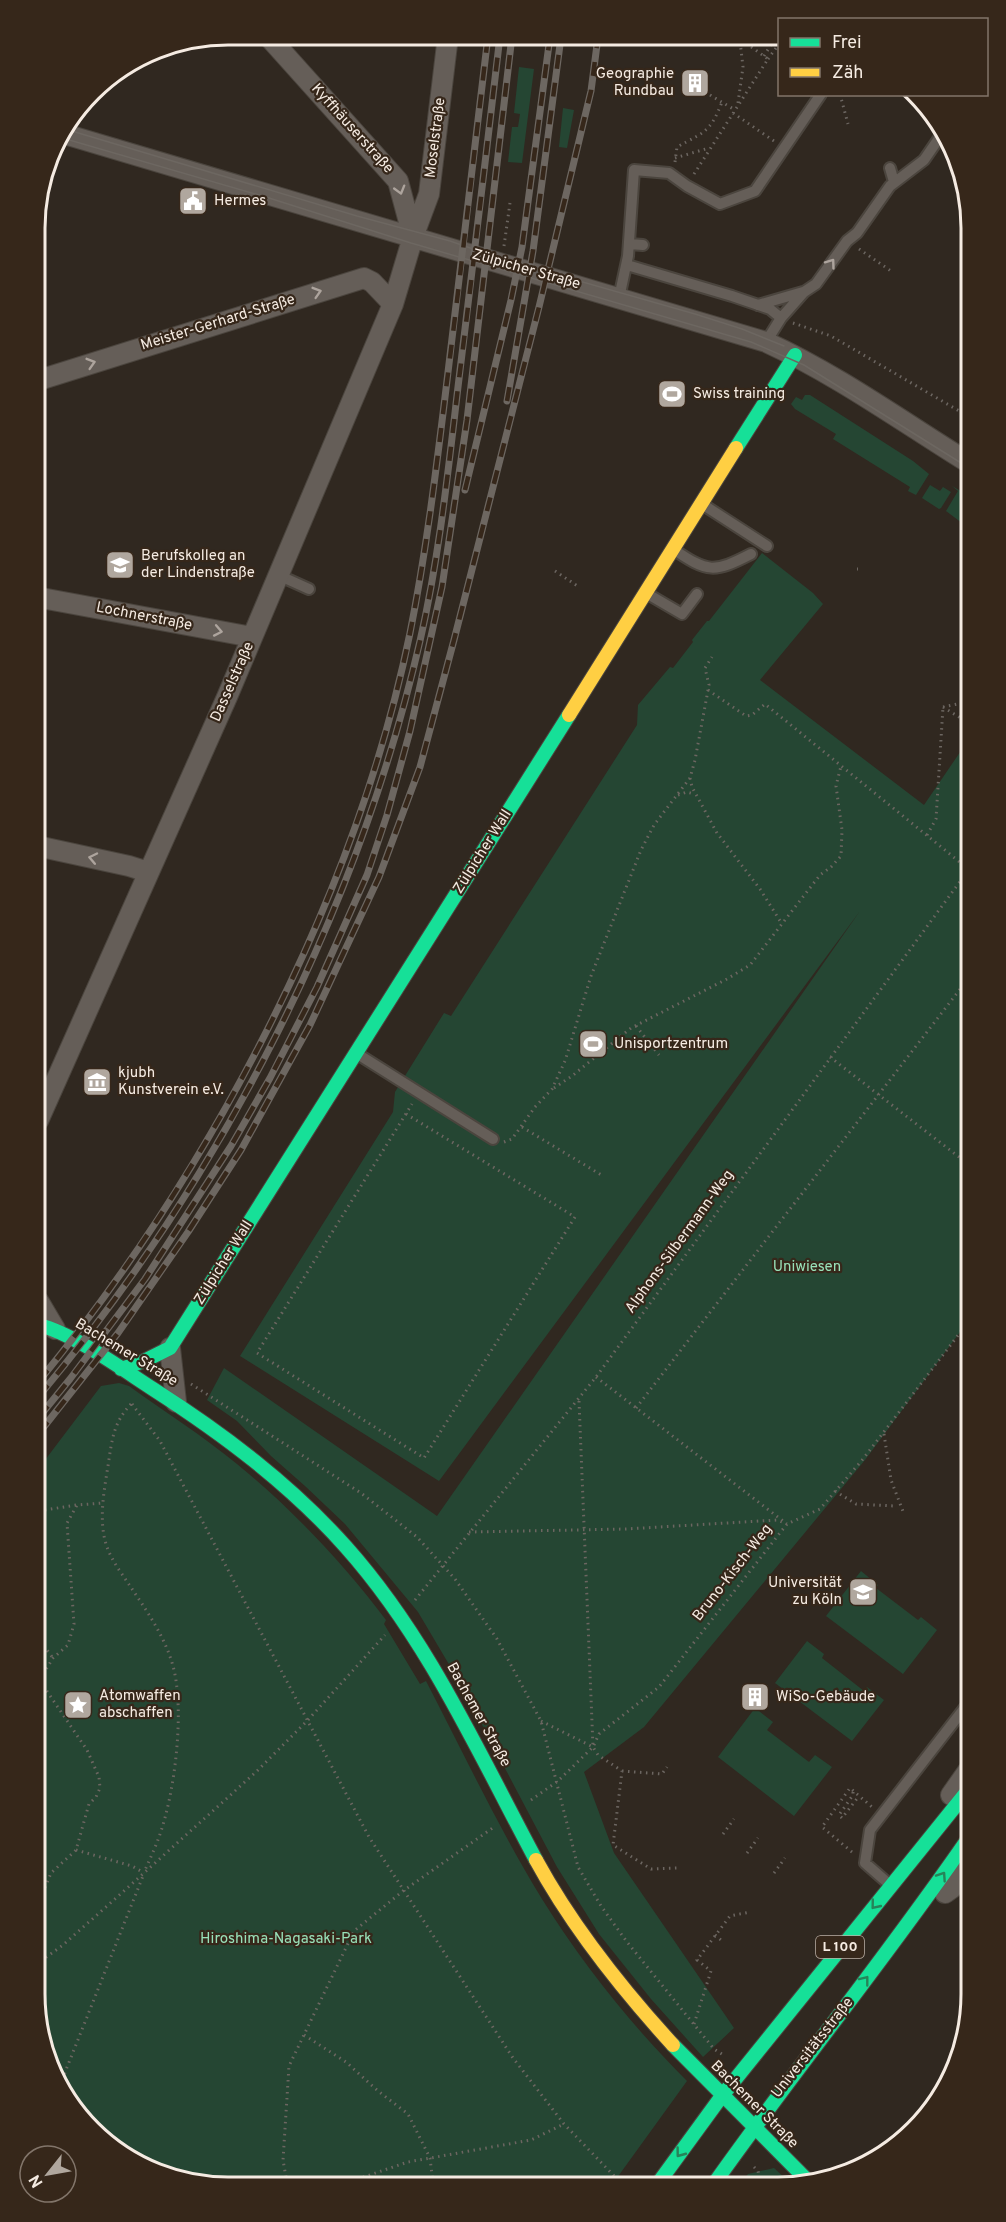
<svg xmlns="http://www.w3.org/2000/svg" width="1006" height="2222" font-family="Overpass,sans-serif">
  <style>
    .green { fill: #254633 }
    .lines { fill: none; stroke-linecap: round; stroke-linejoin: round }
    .lane-casing { stroke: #4b453e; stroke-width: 14 }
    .street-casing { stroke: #4b453e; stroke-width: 22 }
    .fast-casing { stroke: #4b453e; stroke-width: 16 }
    .slow-casing { stroke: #4b453e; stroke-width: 16 }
    .path { stroke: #6c6661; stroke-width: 3; stroke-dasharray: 1.5 4.5; stroke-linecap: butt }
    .lane { stroke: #655e58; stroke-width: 10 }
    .street { stroke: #655e58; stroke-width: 20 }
    .fast { stroke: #16e098; stroke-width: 14 }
    .slow { stroke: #ffcf43; stroke-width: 14 }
    .tram { stroke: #6d6761; stroke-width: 1.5 }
    .rail-casing { stroke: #6d6761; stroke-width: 7 }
    .rail { stroke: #36271a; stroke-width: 4.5; stroke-dasharray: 14; stroke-linecap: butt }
    .oneway { stroke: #ada49d }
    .oneway2 { stroke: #268459 }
    .labels { text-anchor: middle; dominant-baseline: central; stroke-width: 4.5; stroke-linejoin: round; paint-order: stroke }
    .shield { fill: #36271a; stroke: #bcb0a6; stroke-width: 1.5 }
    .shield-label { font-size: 14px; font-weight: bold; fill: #f5ebe2 }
    .poi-label { font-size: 15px; fill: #f5ebe2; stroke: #36271a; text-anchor: start }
    .street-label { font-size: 15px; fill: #f5ebe2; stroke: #36271a }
    .park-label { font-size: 15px; fill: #98e1b9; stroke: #36271a }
    .rim { fill: none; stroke: #f5ebe2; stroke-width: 3 }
  </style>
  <rect width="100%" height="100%" fill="#302820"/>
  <path class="green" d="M519 67 534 69 522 163 508 162 512 127H518L520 114 514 113Z
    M563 108 574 110 567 148 559 147Z
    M805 395H810L913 461 929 474 916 495 908 491 910 487 833 439 836 434 795 409 791 404 796 397 802 400Z
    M930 485 940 491 943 487 951 492 941 508 939 509 922 498Z
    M952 486 966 494V526L946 511 958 491Z
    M762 553 813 593 823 604 760 680 924 805 967 742 969 1320 865 1460 644 1727 584 1772 614 1853 734 2028 703 2057 651 1999 599 1934 557 1867 460 1683 418 1612 345 1524 305 1486 271 1456 237 1421 207 1400 224 1368 437 1516 860 911 439 1481 240 1356 393 1112 395 1092 444 1013 451 1016 637 725 638 705 670 667 673 668 693 642 692 640 707 621H709Z
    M119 1383 129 1386C165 1412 203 1436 237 1464 293 1510 343 1563 386 1620L384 1624 420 1684 426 1681C464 1754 499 1829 542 1899 583 1965 632 2026 687 2081L614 2182 191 2184 100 2139 67 2101 41 2044 39 1468 101 1386Z
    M861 1571 878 1585 876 1588 918 1620 921 1617 937 1630 903 1674 826 1616Z
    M807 1641 824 1654 822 1658 864 1691 867 1687 884 1700 852 1741 775 1683Z
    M755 1708 773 1722 767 1730 809 1762 815 1755 832 1767 794 1816 718 1757Z
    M774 2168 788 2181H742L748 2174Z"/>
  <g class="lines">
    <g class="lane-casing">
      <path id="lane" d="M890 168 894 182
        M629 244 643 245
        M627 265 732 296 770 309 781 318
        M619 298 628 256 634 170 669 173 687 186 720 204 755 191 821 94
        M758 305 803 292
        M766 342 781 318 804 292 816 284 847 241 857 233 890 186 924 160 944 131
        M702 504 767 546
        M673 549C708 573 714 573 751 554
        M278 575 309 589
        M646 593 682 614 697 594
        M356 1053 493 1139
        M889 1884 865 1863 870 1830 970 1701"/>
    </g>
    <g class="street-casing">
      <path id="street" d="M267 35 398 181 413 237
        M61 133 766 342C836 374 900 420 966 461
        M36 381 364 278 372 282 393 304
        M36 597 252 637
        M37 846 129 866 148 872
        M38 1121 227 697 393 304 413 237 429 194 448 36
        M39 1302 55 1329
        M170 1348 176 1402
        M951 1795 970 1768
        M945 1893 952 1888 971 1865"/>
    </g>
    <g class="fast-casing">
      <path id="fast" d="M736 448 795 355
        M39 1325C74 1334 122 1369 153 1389 223 1434 290 1484 346 1547 428 1639 478 1752 536 1860
        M121 1369 144 1361 170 1348 569 715
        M673 2045 808 2181
        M716 2181C799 2064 889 1954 970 1836
        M659 2182 721 2097 970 1788"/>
    </g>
    <g class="slow-casing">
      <path id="slow" d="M569 715 736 448
        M536 1860C573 1928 621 1988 673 2045"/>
    </g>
    <path class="path" d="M764 56 775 38
      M768 59 776 48 780 50
      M840 94 848 124
      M710 95 735 110
      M738 103 743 67 740 41
      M733 113 774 141
      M675 158 709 148
      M675 162 677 147C704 132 710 133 722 102
      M694 174 768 59 739 38
      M504 246 510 203
      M859 249 891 271
      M793 323 831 336 966 415
      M857 569H858
      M555 571 579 587
      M708 690 746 716 752 715 765 704 967 868
      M943 707 967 722
      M943 707 967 702
      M690 778 692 787 717 833 760 889 782 924
      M678 795 687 792 694 794
      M927 835 936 819 943 707
      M636 1026 659 1055
      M830 1057 968 1164
      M554 1088 572 1076 631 1028 727 979 750 965 820 875 831 867 841 856 842 830 836 786 841 766
      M406 1114 575 1217 424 1458 257 1353 412 1104
      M522 1127 603 1176
      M504 1142 512 1139 535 1107 552 1089 565 1061 591 976 641 850 654 825 690 778 695 760 709 685 705 668 712 657
      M596 1377 783 1521
      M191 1384 361 1493 417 1537 455 1579 497 1639 541 1721 578 1867 601 1906 627 1942 714 2049 725 2056
      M579 1401 593 1747 598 1755 622 1771 613 1845 651 1869 677 1868
      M131 1404C113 1423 112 1440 108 1466 104 1491 98 1522 107 1547 112 1561 122 1574 130 1586 147 1611 165 1637 173 1666 185 1710 175 1793 159 1837 155 1848 150 1859 145 1870
      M132 1404 160 1441 369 1837 513 2058 564 2124 620 2182
      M636 1408 968 979
      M884 1434 891 1480 904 1514
      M835 1491 856 1504 894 1506
      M39 1511 76 1505
      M469 1532 626 1529 777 1520 787 1524
      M415 1600 596 1377 967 872
      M40 1641 53 1658
      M40 1679 53 1658 68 1645 74 1624 67 1523 77 1505 103 1503
      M40 1681 87 1750 99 1777 100 1788 96 1797 89 1804 76 1850 51 1873 41 1897
      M541 1721 593 1747
      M622 1771 662 1774 667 1767
      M853 1792V1795L839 1815 842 1818 859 1796
      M531 1800 558 1781 593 1747 599 1734 659 1687 787 1524 820 1509 863 1459 969 1321
      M723 1834 734 1819
      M76 1850 132 1866 144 1873
      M852 1852 822 1827 850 1788 872 1807
      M747 1853 758 1838
      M774 1873 785 1858
      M715 1935 721 1940
      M41 1961 63 1945 125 1890 256 1772 307 1721 385 1635
      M694 2024 711 1971 697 1960 730 1916 750 1912
      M304 2035 346 2062 378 2091 408 2114 430 2158 433 2183
      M60 2085 143 1876
      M754 2167 758 2171 760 2181
      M287 2183 283 2160 289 2066 354 1931 403 1891 494 1827
      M346 2183 408 2162 531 2140 564 2124"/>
    <use href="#lane" class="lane"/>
    <use href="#street" class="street"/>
    <use href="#fast" class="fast"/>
    <use href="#slow" class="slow"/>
    <path class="tram" d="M65 129 357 216 450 241 502 259 695 314 742 329 784 346
      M59 137 269 198 411 243 751 342 804 365 966 466"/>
    <g class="rail-casing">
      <path id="rail" d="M507 401 533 251 561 37
        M465 490 511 300 522 247 550 37
        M39 1381C209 1174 356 897 410 633 426 553 436 471 446 389 461 272 474 154 488 36
        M39 1396C219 1181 357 915 420 641 439 558 448 472 458 387 473 270 486 153 500 36
        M39 1417 70 1379 145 1279 231 1146 270 1078 317 987 367 875 387 815 410 731 442 587 467 420 512 36
        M39 1433 118 1333 188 1232 241 1150 310 1025 379 877 420 767 454 640 539 307 591 91 598 37"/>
    </g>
    <use href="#rail" class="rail"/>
  </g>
  <defs><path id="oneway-chevron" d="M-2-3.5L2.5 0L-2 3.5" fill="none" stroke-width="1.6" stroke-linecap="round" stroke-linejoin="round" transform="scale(1.5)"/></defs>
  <g class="oneway">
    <use href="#oneway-chevron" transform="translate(400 190) rotate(74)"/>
    <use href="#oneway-chevron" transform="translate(831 263) rotate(-54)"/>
    <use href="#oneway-chevron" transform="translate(317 292) rotate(-17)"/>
    <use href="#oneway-chevron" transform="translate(91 363) rotate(-17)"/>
    <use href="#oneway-chevron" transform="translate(218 631) rotate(11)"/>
    <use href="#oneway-chevron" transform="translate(93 858) rotate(-168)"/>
  </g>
  <g class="oneway2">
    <use href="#oneway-chevron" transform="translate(942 1876) rotate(-56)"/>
    <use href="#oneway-chevron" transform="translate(875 1905) rotate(129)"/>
    <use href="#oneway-chevron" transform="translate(865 1980) rotate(-52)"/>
    <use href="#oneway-chevron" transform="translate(680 2153) rotate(127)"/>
  </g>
  <defs>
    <g id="building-square" transform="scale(1.5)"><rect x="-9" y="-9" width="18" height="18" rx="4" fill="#b0a79e" stroke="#36271a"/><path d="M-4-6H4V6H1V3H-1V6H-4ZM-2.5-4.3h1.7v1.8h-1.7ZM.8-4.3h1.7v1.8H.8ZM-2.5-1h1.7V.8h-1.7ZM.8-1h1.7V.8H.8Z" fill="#fff"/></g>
    <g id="civic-square" transform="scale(1.5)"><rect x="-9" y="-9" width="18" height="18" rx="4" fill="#b0a79e" stroke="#36271a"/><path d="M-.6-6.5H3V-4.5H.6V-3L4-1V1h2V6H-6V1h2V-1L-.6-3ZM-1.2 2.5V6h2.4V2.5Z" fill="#fff"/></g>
    <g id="stadium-square" transform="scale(1.5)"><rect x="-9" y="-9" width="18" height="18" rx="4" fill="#b0a79e" stroke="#36271a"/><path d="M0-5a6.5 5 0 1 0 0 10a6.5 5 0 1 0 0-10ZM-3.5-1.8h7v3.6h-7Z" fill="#fff"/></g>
    <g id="school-square" transform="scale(1.5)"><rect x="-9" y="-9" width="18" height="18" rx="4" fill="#b0a79e" stroke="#36271a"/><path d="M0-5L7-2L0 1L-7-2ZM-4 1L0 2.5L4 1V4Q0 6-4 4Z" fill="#fff"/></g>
    <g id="museum-square" transform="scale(1.5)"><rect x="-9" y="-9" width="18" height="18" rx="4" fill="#b0a79e" stroke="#36271a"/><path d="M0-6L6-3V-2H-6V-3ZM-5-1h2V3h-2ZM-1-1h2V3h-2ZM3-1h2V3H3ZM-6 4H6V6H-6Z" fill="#fff"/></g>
    <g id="university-square" transform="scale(1.5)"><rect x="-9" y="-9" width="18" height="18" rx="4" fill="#b0a79e" stroke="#36271a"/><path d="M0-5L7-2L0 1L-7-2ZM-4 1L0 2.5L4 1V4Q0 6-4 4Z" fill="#fff"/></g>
    <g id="sight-square" transform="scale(1.5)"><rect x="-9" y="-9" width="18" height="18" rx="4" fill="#b0a79e" stroke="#36271a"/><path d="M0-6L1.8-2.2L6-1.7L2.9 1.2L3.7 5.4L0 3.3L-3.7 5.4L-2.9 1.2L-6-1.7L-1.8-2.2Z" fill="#fff"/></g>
  </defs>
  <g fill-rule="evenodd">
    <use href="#building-square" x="695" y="83"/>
    <use href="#civic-square" x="193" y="201"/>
    <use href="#stadium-square" x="672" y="394"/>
    <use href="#school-square" x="120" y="565"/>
    <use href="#stadium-square" x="593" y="1044"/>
    <use href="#museum-square" x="97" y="1082"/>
    <use href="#university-square" x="863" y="1592"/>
    <use href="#building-square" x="755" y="1697"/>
    <use href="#sight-square" x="78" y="1705"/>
  </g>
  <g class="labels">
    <rect class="shield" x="816" y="1936" width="48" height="22" rx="4.5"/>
    <g class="shield-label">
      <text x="840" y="1947">L 100</text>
    </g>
    <g class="poi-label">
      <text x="674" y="74" text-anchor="end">Geographie<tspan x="674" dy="17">Rundbau</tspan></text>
      <text x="214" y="201">Hermes</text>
      <text x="693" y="394">Swiss training</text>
      <text x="141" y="556">Berufskolleg an<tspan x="141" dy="17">der Lindenstraße</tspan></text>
      <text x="614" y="1044">Unisportzentrum</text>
      <text x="118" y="1073">kjubh<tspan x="118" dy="17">Kunstverein e.V.</tspan></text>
      <text x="842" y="1583" text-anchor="end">Universität<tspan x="842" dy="17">zu Köln</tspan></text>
      <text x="99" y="1696">Atomwaffen<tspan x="99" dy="17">abschaffen</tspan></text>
      <text x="776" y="1697">WiSo-Gebäude</text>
    </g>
    <g class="street-label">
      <text transform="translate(352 129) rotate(48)">Kyffhäuserstraße</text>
      <text transform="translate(436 138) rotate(-83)">Moselstraße</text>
      <text transform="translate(526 270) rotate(16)">Zülpicher Straße</text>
      <text transform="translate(218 323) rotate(-17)">Meister-Gerhard-Straße</text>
      <text transform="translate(144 617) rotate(11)">Lochnerstraße</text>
      <text transform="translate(233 682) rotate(-66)">Dasselstraße</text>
      <text transform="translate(483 852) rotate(-58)">Zülpicher Wall</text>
      <text transform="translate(680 1242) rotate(-54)">Alphons-Silbermann-Weg</text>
      <text transform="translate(224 1263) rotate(-58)">Zülpicher Wall</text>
      <text transform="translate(126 1353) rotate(31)">Bachemer Straße</text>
      <text transform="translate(733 1573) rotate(-52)">Bruno-Kisch-Weg</text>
      <text transform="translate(478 1715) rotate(61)">Bachemer Straße</text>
      <text transform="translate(813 2048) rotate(-52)">Universitätsstraße</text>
      <text transform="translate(754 2105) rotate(45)">Bachemer Straße</text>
    </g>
    <g class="park-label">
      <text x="807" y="1267">Uniwiesen</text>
      <text x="286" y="1939">Hiroshima-Nagasaki-Park</text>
    </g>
  </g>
  <path d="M0 0H1006V2222H0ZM228 45H778A183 183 0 0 1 961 228V1994A183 183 0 0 1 778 2177H228A183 183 0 0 1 45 1994V228A183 183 0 0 1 228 45Z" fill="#36271a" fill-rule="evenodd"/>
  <path class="rim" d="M228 45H778A183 183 0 0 1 961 228V1994A183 183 0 0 1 778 2177H228A183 183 0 0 1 45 1994V228A183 183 0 0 1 228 45Z"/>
  <rect x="778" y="18" width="210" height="78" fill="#36271a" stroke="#82756a" stroke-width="1.5"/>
  <rect x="790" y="38" width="30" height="9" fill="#16e098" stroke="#82756a" stroke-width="1.5"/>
  <text x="832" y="48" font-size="18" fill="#f5ebe2">Frei</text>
  <rect x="790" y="68" width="30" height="9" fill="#ffcf43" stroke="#82756a" stroke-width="1.5"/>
  <text x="832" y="78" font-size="18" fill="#f5ebe2">Zäh</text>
  <g transform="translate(48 2174) rotate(239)"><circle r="28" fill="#36271a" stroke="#82756a" stroke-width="1.5"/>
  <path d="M0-4.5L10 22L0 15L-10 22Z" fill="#b0a79e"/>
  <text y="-9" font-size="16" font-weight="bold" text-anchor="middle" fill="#f5ebe2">N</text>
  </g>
</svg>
